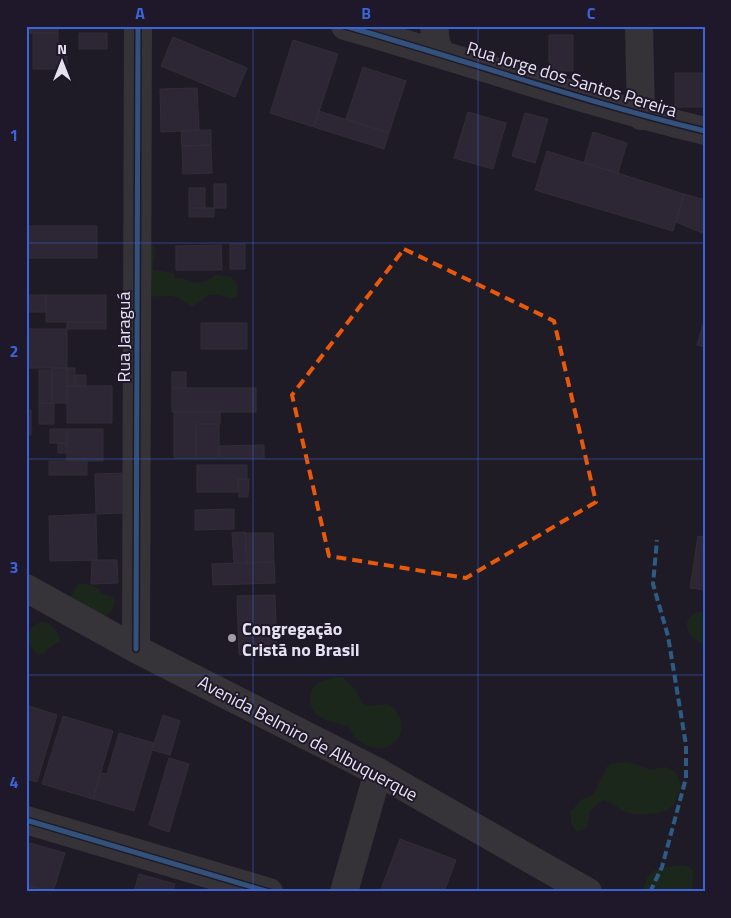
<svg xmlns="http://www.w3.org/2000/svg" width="731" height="918" font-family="'Titillium Web',sans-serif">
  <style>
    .green { fill: #1a360f }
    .building { fill: #3f3647; stroke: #47434b }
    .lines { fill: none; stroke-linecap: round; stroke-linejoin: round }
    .street { stroke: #51504f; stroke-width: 28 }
    .secondary { stroke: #535250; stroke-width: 28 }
    .quiet { stroke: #3fa9f5; stroke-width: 4; stroke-dasharray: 8 4; stroke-linecap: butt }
    .cycleway-casing { stroke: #1e182a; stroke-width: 8 }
    .cycleway { stroke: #4d94e3; stroke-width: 5 }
    .marked { fill: none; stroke: #e8590c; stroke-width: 4; stroke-dasharray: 10 6; stroke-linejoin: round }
    .grid { fill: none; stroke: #3b64db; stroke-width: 1; stroke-opacity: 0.55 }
    .poi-dot { fill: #a09da9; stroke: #1e182a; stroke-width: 2 }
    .labels { text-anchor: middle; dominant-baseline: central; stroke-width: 4; stroke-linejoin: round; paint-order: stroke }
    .street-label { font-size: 18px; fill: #e5e2ef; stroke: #1e182a }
    .poi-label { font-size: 18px; font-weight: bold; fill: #e5e2ef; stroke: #1e182a; text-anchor: start }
    .neatline { fill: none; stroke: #3b64db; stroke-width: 2 }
    .grid-label { font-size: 16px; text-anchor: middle; font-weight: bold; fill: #3b64db }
  </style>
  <rect width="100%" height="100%" fill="#1f1c26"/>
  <path class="green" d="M141 245H152C160 254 151 260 153 270L174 273 175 278C196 279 196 290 216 275L231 277 237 284 238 295 234 298C228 298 214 293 209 295 203 298 198 304 192 306 186 303 178 297 172 296 162 295 156 300 148 292Z
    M78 584C89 584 96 584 102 594L112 596 115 602 112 611 103 617 70 598Z
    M699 612H705V644C689 641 677 619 699 612Z
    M43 622C51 623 60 633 60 641L51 646 43 654H38C24 645 26 625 43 622Z
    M338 677 343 678 355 689 362 703 367 706 387 704C419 721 393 768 357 739 353 736 352 731 349 726 327 721 302 716 313 687L322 681Z
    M626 762 641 766 650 770 665 767 675 771 681 786C679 793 676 802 671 807 664 815 635 816 626 812 617 808 612 801 602 800L590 811 587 827 577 832 571 822V811L583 799 593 795 607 767 611 764Z
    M682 865 687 866 693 870 692 892H643C644 887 646 880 648 877 655 867 672 866 682 865Z"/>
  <path class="building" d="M26 26H31V33H26Z
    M31 26H58V33H31Z
    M33 33H58V69H33Z
    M79 33H107V49H79Z
    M549 35H573V71H549Z
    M173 37 247 68 235 97 161 66Z
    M293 40 338 54 314 127 270 113Z
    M58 45H67V69H58Z
    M363 67 406 81 389 133 346 119Z
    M675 73H705V107H675Z
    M197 88 199 130 161 132 160 89Z
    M319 111 389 133 384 149 314 127Z
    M468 112 506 123 493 169 454 158Z
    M525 113 548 119 535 163 512 156Z
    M211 130V145L182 146 181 131Z
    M593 132 627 143 618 173 584 163Z
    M211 145 212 173 183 174 182 146Z
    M547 151 684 194 673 231 535 190Z
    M26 180H28V201H26Z
    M214 184H226V208H214Z
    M189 188H205V208H189Z
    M684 194 705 200V234L676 222Z
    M26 201H28V222H26Z
    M189 208H214V217H189Z
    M26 226H97V258H26Z
    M230 244H245V269H230Z
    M221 245 222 270H176V246Z
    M26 295H46V312H26Z
    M46 295H106V322H46Z
    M705 318V347L697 345Z
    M67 322H106V329H67Z
    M201 323H247V349H201Z
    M26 329H28V371H26Z
    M28 329H67V368H28Z
    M52 368H67V403H52Z
    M67 368H75V386H67Z
    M39 370H52V403H39Z
    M26 371H28V404H26Z
    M172 372H186V388H172Z
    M75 375H86V386H75Z
    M67 386H112V423H67Z
    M172 388H256V412H172Z
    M39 403H54V424H39Z
    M26 410H31V435H26Z
    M174 412H220V424H196V458H174Z
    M196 424H219V458H196Z
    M50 429H67V443H50Z
    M67 429H103V461H67Z
    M58 443H67V453H58Z
    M264 445V458H219V446Z
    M49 461H87V475H49Z
    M197 465H247V479H238L239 492H197Z
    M126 473 128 513 96 514 95 474Z
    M238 479H249L248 497H239Z
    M234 509V529L195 530V510Z
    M96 514 97 560 50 561 49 516Z
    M245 532 247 563H234L232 533Z
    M245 533H273L274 562 247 563Z
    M698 536 705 537V590L690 588Z
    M97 560H117L118 583 91 584 92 561Z
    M274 562 275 583 213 585 212 564Z
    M275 595 277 654 239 655 237 596Z
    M26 705 57 715 37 782 26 779Z
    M163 715 180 721 170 755 152 750Z
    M63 716 113 731 93 799 42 784Z
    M119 733 154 743 134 811 93 799 101 773 107 774Z
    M169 758 189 764 169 832 149 825Z
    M400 839 456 860 444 892H380Z
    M30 843 65 853 53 892 26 885V854Z
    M139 874 175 884 173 892H134Z
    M26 885 50 892H26Z"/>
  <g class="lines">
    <path class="street" d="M345 26C465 60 584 102 705 131
      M434 26 436 43 441 54
      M639 26 641 116
      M136 649 138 26
      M26 820 269 892
      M344 892 378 772"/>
    <path class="secondary" d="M26 588 136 649 378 772 588 892"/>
    <path class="quiet" d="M650 892 662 867 686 778V745L668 636 653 584 657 540"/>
    <g class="cycleway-casing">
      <path id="cycleway" d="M345 26C465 60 584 102 705 131
        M136 649 138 26
        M26 820 269 892"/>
    </g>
    <use href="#cycleway" class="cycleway"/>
  </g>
  <path d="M0 0H731V918H0ZM404 249 554 321 596 502 466 578 329 556 292 395Z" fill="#1f1c26" fill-opacity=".55" fill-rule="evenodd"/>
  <path class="marked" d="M404 249 554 321 596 502 466 578 329 556 292 395Z"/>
  <path class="grid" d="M253 26V892M478 26V892M26 243H705M26 459H705M26 675H705"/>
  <circle class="poi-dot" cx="232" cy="638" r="5"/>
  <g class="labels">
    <g class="street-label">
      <text transform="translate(572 79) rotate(17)">Rua Jorge dos Santos Pereira</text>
      <text transform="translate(123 337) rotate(-90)">Rua Jaraguá</text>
      <text transform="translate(308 738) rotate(28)">Avenida Belmiro de Albuquerque</text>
    </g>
    <g class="poi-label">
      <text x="242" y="628">Congregação<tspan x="242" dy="21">Cristã no Brasil</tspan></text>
    </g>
  </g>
  <rect width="731" height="918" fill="none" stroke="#1e182a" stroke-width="55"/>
  <g transform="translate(62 62)" stroke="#1e182a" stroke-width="4" paint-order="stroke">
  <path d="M0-4L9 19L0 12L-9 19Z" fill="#e5e2ef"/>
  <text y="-8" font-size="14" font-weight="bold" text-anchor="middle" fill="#e5e2ef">N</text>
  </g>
  <rect x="28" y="28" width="676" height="862" class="neatline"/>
  <g class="grid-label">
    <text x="140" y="19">A</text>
    <text x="366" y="19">B</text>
    <text x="591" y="19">C</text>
    <text x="14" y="141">1</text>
    <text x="14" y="357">2</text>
    <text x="14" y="573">3</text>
    <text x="14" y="788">4</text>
  </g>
</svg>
